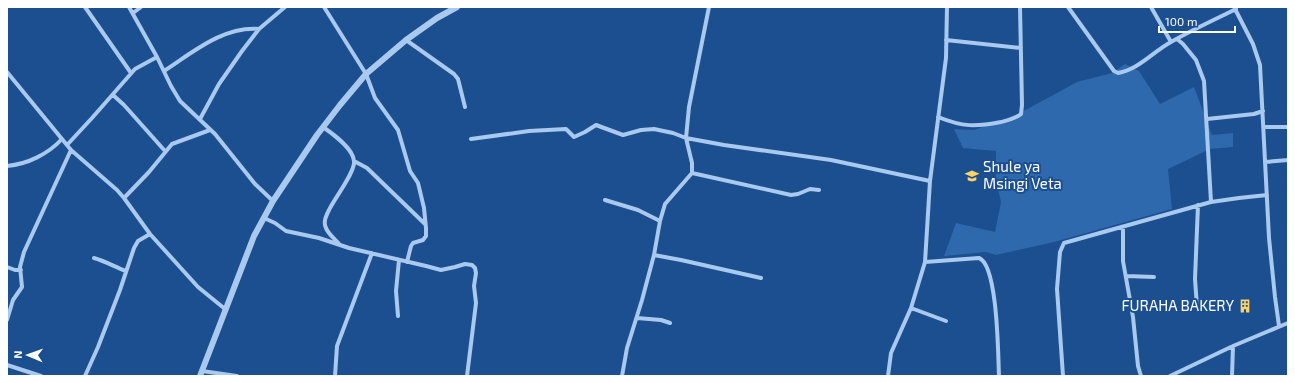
<svg xmlns="http://www.w3.org/2000/svg" width="1295" height="383" font-family="'Exo 2',sans-serif">
	<rect width="100%" height="100%" fill="#1b4f8f"/>
	<path fill="#2e69ad" d="M1125,64L1139,71L1160,104L1194,87L1212,135L1233,133V147L1210,149L1168,169L1172,209L1054,242L996,255L986,252L944,256L956,223L995,232L1001,202L996,180V151L963,148L954,129L974,130L1020,113L1077,82L1112,73Z"/>
	<g fill="none" stroke-linecap="round" stroke-linejoin="round">
		<path stroke="#a9c9ee" stroke-width="4" d="M85,7L131,73
			M129,7L157,57L171,86L180,101L215,134L255,184L273,201
			M324,7L366,74L375,98L398,130L410,171L418,183L424,208L426,228V236L423,240L413,243L411,246L407,262
			M1068,7L1114,71L1118,73C1138,70 1154,51 1171,42C1192,30 1214,20 1236,9
			M1151,7L1171,42
			M1234,7L1253,44L1260,65L1269,238L1275,297L1279,326
			M133,13L141,7
			M1177,39L1183,44L1196,60L1204,81L1211,202
			M406,40L454,74L458,79L465,107
			M946,40L1021,48
			M164,71C192,53 223,26 259,29
			M7,72L71,150L117,190L124,198L150,234L198,287L225,309
			M113,95L124,105L165,151
			M938,117C963,127 975,127 1001,122C1009,120 1015,119 1021,114L1022,105L1020,7
			M200,119L219,84L242,51L259,29L285,7
			M1207,119L1254,114L1263,111
			M323,127C333,134 353,148 354,161C356,171 334,199 329,210C326,216 323,222 326,228C328,234 336,240 340,245
			M1264,127H1288
			M471,139L529,131L566,129L574,137L585,132L596,125L623,135L641,130L654,129L673,133L686,138L724,145L831,160L930,181
			M67,145L92,118L135,69L157,57
			M354,161L367,168L425,224
			M1265,162L1288,160
			M7,166C28,164 48,154 62,139
			M692,173L791,195L798,194L810,189L819,190
			M124,198L149,172L172,144L210,130
			M605,200L638,210L660,221
			M264,218L275,223L286,231L319,238L349,248L426,266L441,270L455,267L465,264L472,265L475,268L476,273L474,286L476,303L467,376
			M1123,227V261L1133,317L1138,366L1141,376
			M654,255L681,260L761,278
			M94,258C105,261 115,267 126,271
			M925,262L979,258C998,265 998,356 999,376
			M7,267L15,270H21
			M1126,276L1154,277
			M1197,307L1195,279L1198,205
			M911,308L946,321
			M398,316L396,291L399,260
			M637,318L661,320L670,323
			M7,320L13,300L22,287L20,267L24,252L71,150
			M7,365L41,376
			M202,371L237,376
			M85,376L98,347L120,290L134,248L138,241L150,234
			M335,376L337,346L372,253
			M622,376L627,348L642,300L654,255L660,221L665,204L692,173V163L686,138L689,107L709,7
			M888,376L891,353L911,308L925,262L930,181L946,58L947,7
			M1063,376L1057,289L1060,252L1064,243L1211,202L1239,198L1267,195
			M1170,376L1233,346L1288,323
			M1232,376L1233,346"/>
		<path stroke="#a9c9ee" stroke-width="6" d="M200,376L254,236L273,201L317,135L340,105L366,74L406,40L437,18L457,7"/>
	</g>
	<defs>
		<g id="school-bare" transform="scale(1.08)"><path d="M0-5L7-2L0 1L-7-2ZM-4 1L0 2.5L4 1V4Q0 6-4 4Z" fill="#ffd166" stroke="#1b4f8f" stroke-width="2.5" paint-order="stroke"/></g>
		<g id="building-bare" transform="scale(1.08)"><path d="M-4-6H4V6H1V3H-1V6H-4ZM-2.5-4.3h1.7v1.8h-1.7ZM.8-4.3h1.7v1.8H.8ZM-2.5-1h1.7V.8h-1.7ZM.8-1h1.7V.8H.8Z" fill="#ffd166" stroke="#1b4f8f" stroke-width="2.5" paint-order="stroke"/></g>
	</defs>
	<g fill-rule="evenodd">
		<use href="#school-bare" x="972" y="176"/>
		<use href="#building-bare" x="1245" y="306"/>
	</g>
	<g text-anchor="middle" stroke-width="4" stroke-linejoin="round" paint-order="stroke">
		<g font-size="15" fill="#fff" stroke="#1b4f8f" text-anchor="start">
			<text x="983" y="172">Shule ya<tspan x="983" dy="17">Msingi Veta</tspan></text>
			<text x="1234" y="311" text-anchor="end">FURAHA BAKERY</text>
		</g>
	</g>
	<rect width="1295" height="383" fill="none" stroke="#ffffff" stroke-width="16"/>
	<g transform="translate(28 355) rotate(272)" stroke="#1b4f8f" stroke-width="3" paint-order="stroke">
	<path d="M0-3L7 15L0 10L-7 15Z" fill="#ffffff"/>
	<text y="-6" font-size="11" font-weight="bold" text-anchor="middle" fill="#ffffff">N</text>
	</g>
	<path d="M1159 26v6h76v-6" fill="none" stroke="#ffffff" stroke-width="2"/>
	<text x="1165" y="26" font-size="12" fill="#ffffff" stroke="#1b4f8f" stroke-width="3" paint-order="stroke">100 m</text>
</svg>
